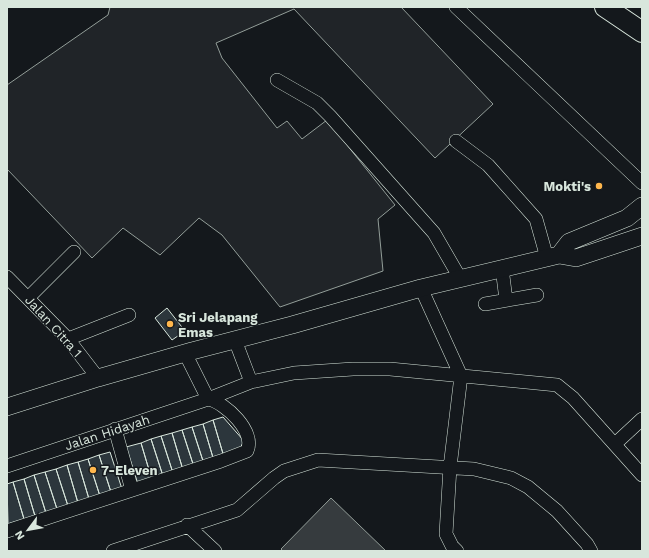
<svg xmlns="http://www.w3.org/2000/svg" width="649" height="558" font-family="'Work Sans',sans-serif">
	<rect width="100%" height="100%" fill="#14181c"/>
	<path fill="#202428" stroke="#939e99" d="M110,7H401L493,104L435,158L294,9L216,43L222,58L277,128L287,121L302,139L327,120L395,205L378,219L383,271L280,307L222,235L199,218L160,255L123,228L92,258L7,169V85L108,15Z"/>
	<path fill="#363b3e" stroke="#939e99" d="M331,498L386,551H283L281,549Z"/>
	<path fill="#2c363c" stroke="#d8e6dc" d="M167,308L185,331L172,340L155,318Z
		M223,417L244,441L239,450L224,457L213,420Z
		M213,420L224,457L214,461L203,424Z
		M203,424L214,461L204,464L192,427Z
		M192,427L204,464L194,467L182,430Z
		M182,430L194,467L183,470L172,433Z
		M172,433L183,470L173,473L161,436Z
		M161,436L173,473L163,476L151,439Z
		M151,439L163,476L152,480L141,443Z
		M141,443L152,480L138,484L126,447Z
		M110,452L122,489L111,492L99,455Z
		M99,455L111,492L100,496L88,459Z
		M88,459L100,496L89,499L78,462Z
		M78,462L89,499L78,503L67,465Z
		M67,465L78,503L68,506L56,469Z
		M56,469L68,506L57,509L45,472Z
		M45,472L57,509L46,513L34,475Z
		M34,475L46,513L35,516L24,479Z
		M24,479L35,516L24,519L13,482Z
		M13,482L24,519L8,524L7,484Z"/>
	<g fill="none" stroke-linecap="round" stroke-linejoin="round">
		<g stroke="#d8e6dc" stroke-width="14">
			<path id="minor" d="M456,7L642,183
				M277,80L317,103L330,116L434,233L460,278
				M456,141L488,165L536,219L547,258
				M502,268L506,300
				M7,277L68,339L98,378
				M421,288L461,376L450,467L446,534L452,546L457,551
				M28,298L74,252
				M485,304L537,295
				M68,339L129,315
				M235,340L251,382
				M185,353L208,399
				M115,429L132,490
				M615,444L642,419
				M7,466L208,399L251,382L294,373L353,369H390L557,385L573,398L642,475
				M187,525L215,551
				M7,531L221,461L247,451C256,432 226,403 208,399
				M113,551L237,510L274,478L284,471L318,460L474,469L511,478L528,487L557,511L587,544L591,551"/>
		</g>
		<g stroke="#d8e6dc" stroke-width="18">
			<path id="major" d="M559,255L569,242L627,218L642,206
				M7,407L98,378L192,351L292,325L421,288L559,255L576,258L642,236"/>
		</g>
		<g stroke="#d8e6dc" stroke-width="22">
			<path id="highway" d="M605,7L642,32"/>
		</g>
		<use href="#minor" stroke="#14181c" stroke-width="13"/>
		<use href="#major" stroke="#14181c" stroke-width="17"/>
		<use href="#highway" stroke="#14181c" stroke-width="20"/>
	</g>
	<g fill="#ffb74d" stroke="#14181c" stroke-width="1.5">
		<circle cx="599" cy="186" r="4"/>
		<circle cx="170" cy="324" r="4"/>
		<circle cx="93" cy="470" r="4"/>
	</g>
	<g text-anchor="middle" stroke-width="3" stroke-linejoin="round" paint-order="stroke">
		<g font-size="13" font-weight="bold" fill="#d8e6dc" stroke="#14181c" text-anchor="start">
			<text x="591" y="191" text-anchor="end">Mokti's</text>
			<text x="178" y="322">Sri Jelapang<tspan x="178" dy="15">Emas</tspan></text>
			<text x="101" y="475">7-Eleven</text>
		</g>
		<g font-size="13" fill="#d8e6dc" stroke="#14181c">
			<text transform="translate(54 326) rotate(48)" y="5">Jalan Citra 1</text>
			<text transform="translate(107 432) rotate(-18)" y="5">Jalan Hidayah</text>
		</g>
	</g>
	<rect width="649" height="558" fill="none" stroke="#d8e6dc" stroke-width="16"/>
	<g transform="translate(28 530) rotate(238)" stroke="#14181c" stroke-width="3" paint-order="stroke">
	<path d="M0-3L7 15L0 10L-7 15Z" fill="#d8e6dc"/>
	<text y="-6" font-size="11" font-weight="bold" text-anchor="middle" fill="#d8e6dc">N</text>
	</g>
</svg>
